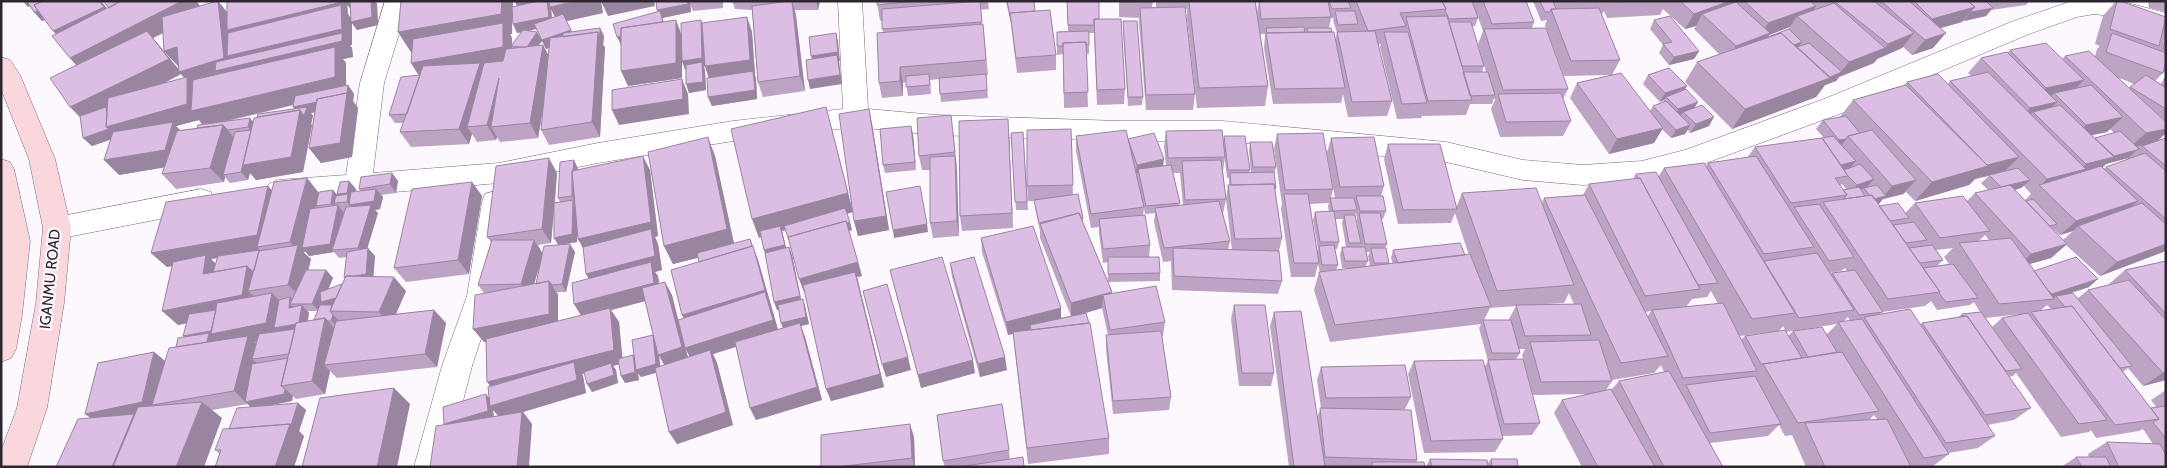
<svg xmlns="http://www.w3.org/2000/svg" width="2167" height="468" font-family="Cabin,sans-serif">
	<rect width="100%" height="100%" fill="#fcf8fd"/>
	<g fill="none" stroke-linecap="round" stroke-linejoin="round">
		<g stroke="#7a687e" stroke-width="1">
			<path id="minor" d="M385,1H409L384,83L373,173L499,163L598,143L733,121L843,109L838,1H862L868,109L935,115L1120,121H1223L1446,142L1523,160L1583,165L1642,161L1685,150L1824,99L2011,22L2072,1H2120L2166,13V30L2118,17L2094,14L2077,17L2029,34L1842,113L1698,166L1642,181L1583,185L1523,180L1446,162L1223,141H1120L935,135L856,127L733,141L598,163L499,183L278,202L269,198L265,191L269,184L278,180L346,175L360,83Z
				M201,189L211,192L214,200L211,208L201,211L57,239L47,236L43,228L47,220L57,217Z
				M495,191L505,194L508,202L495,296L472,366L446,467H414L442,366L467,296L482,202L485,194Z"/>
		</g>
		<g stroke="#7a687e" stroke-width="1">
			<path id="secondary" d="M1,57L10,60L20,75L55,159L71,228L64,303L47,408L27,467H1V451L17,408L36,303L43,228L29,159L1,89Z
				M1,159L10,162L14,169L30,241L22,315L16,349L11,358L1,362Z"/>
		</g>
		<use href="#minor" fill="#fff" fill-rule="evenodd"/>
		<use href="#secondary" fill="#f9d7dc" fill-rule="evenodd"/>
	</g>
	<path fill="#bda3c4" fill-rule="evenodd" d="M23,1H101L107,8H109L103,1H196L200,6L218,1L227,12V1H375L377,4L378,25L357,30L352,23V45H350L352,48L353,57L343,59L346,63V86L348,85L354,94L353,101L358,108L352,157L321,163L309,148L315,112L311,113L313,116L311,124L312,125L303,172L256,180L250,173L248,180L230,183L225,177L224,182L176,189L162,174L164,167L119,175L110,140L92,146L83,138L76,65L70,58L56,34L45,20L42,21L34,12L30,6L28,7ZM347,5L350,8L351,19L348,14ZM163,33L164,51L178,66L179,70L153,38ZM181,74L184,78L163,84ZM294,105L295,109L253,121H228ZM199,120L202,124L197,128L180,130L176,126Z
		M401,1H513L512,7L517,6L515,1H548L550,7L603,13L566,21L572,32L600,28L604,36L603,45L605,47L600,137L549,145L541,130L544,104L538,138L500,142L497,137L496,140L477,142L472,134L469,144L411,147L400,132L404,123H395L389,115L419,75L411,63L412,51L411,52L398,32ZM551,9L555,17L552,18ZM512,17L517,33L521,32L512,45V38L510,34H512ZM537,29L542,40L529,31ZM542,41L546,49L549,48L548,55L543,45H538Z
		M656,1H723V8L693,11L690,4L691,12L662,18L664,22L676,20L681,35L703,26L747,17L752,32L755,75L756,79L757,99L712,106L708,97L709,78L705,66L704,67L705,71L706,90L689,93L686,69L682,61V78L628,86L621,45L658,12Z
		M732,1H820L818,10H795L796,16L805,91L763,97L758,82L752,10L735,9Z
		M877,1H988L989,9L980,10L982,25L983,24L988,75H986L988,98L941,102L939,79L930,80L931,94L908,96L906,82L903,83V96L882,98L879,83L883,33L882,20L880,21Z
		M1006,1H1034L1035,11L1056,55V70L1017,73L1011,24Z
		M1067,1L1099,19L1125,89L1124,104L1097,105L1094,33H1089V54H1086L1088,107L1064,108L1063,54L1057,55V32L1068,31Z
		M1119,1H1153L1152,7H1156V1H1256L1257,13L1259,1H1472L1478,18L1475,26H1472L1484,66L1482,72H1486L1478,44L1483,31L1472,1H1526L1534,22L1532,28L1568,89L1563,99L1571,121L1563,136L1500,137L1491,109L1495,100L1494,98L1492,104H1470L1466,115L1423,116V115L1421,118L1397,119L1380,47L1381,44H1378L1392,101L1387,116L1348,117L1343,94L1341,103L1273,104L1264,48L1265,34H1260L1268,86L1265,106L1197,108L1187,19V9H1185L1195,94L1193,110H1146L1139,23V18L1119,17ZM1331,18H1334L1333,20L1337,33L1335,40L1329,28Z
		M1533,1H2029L2026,5L1991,10L1986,16L1964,21V20L1962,22L1940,28L1933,48L1912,55L1903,47L1902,48L1877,59L1874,63L1839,77L1836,81L1825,85L1816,97L1732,129L1685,82L1697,62L1719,54L1694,29L1696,26L1685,29L1663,9L1660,15L1607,18L1604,11L1602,14H1601L1620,60L1612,75L1650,111L1653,106L1663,102L1664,100L1660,102L1643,84L1648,75L1684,90L1698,102L1694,108L1709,126L1690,133L1688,130L1685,134L1671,138L1662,129L1654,143L1609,154L1570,98L1577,83L1611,75L1564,76L1545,25L1547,20L1541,21ZM1790,27L1788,30L1767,37L1769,35Z
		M2116,1H2120L2164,24L2166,22V72L2163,71V73L2155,81L2161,84L2166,74V134H2165L2158,140L2166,138V250L2163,252L2100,276L2066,245L2051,258L2030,264L2034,271L2089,287L2069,294L2078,298L2088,290L2108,285L2125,270L2166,261V380L2143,386L2128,368L2123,372L2151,408H2157L2151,400L2166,390V467H2061L2076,457H2089L2088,454L2107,442L2153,444L2143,429L2139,431L2096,438L2091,430L2089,432L2061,437L2016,373L2013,376L2009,377L2031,408L2014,420L1987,425L1995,436L1978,448L1948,453L1949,454L1933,466L1806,467L1792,435H1793L1785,436L1779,425L1768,436L1710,443L1723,467H1582L1554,413L1562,400L1588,394L1533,395L1522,355L1525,349H1519L1520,353L1516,359L1540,423L1532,435L1502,436L1503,439L1495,452L1424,453L1408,374L1414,361L1485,366L1488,361L1479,328L1481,324L1330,342L1314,290L1319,272H1320L1318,264L1315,277H1291L1281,209L1282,204L1274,149L1277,134L1333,189L1331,198H1335L1327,153L1331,138L1384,186L1381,196L1386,211L1383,219H1381L1387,244L1385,248L1389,263V264H1393L1391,258L1393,250L1465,255H1469L1455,213L1451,223L1398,224L1384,159L1388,144L1456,208L1462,193L1542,203L1544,198L1583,195L1589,184L1633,179L1636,174L1658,177L1664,168L1706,166L1708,163L1747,158L1755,147L1824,138L1816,129L1823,120L1840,117L1853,100L1904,85L1907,82L1948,84L1950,81L1971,76L1968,73L1981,58L2007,53L2010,50L2062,59L2065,56H2095L2097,49L2100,46L2095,44L2103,16ZM2118,78L2122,79L2134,84L2129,88ZM2110,129L2114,133L2095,138L2092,135L2107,132ZM2128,158L2126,160L2106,167L2104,169L2102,168L2106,164ZM1989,176L1981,183L1988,190L1975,193L1967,201L1915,203L1905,213L1879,206L1878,204L1883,199L1903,194L1906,192L1915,201L1969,185L1975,179ZM1842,184L1846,189L1843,190L1840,186ZM2024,186L2031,194L2025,200L2015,190L2021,188ZM1329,203L1328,206L1329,212H1315L1313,220L1318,249L1317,252L1309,204ZM1356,213L1357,219V221L1361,243L1355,215ZM1335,219H1343L1342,223L1346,247H1342L1340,255L1342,268H1353L1336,270L1338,265L1335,249H1337L1339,242ZM2052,228L2060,235L2073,231L2063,240ZM1985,235L1989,240L1979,241ZM1953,248L1944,257L1949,264L1937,266L1943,260L1936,250ZM1366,252H1370L1368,256L1370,266L1365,267L1368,261ZM1845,268L1847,271L1832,273L1831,274L1830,273L1841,271ZM1711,291L1718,304L1686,307L1692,299L1707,297ZM1569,293L1574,304L1532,305L1564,303ZM1931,301L1937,310L1970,305L1974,302L1980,312L1962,314L1958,317L1922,323L1920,325L1880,314L1882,312L1925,306ZM2047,305L2051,309L2040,311ZM1516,306L1509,319V320H1484L1490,308ZM1651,311L1647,317L1645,312ZM2022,314L2002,318L1992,327L1985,318ZM1848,317L1850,321L1843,322ZM1837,324L1826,335L1793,331L1788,336H1745L1741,340L1740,336L1779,331L1783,326L1786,332ZM1661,365L1664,372L1619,381L1611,390H1606L1612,381V380L1654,373ZM1874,415L1877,419L1869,420Z
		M2148,1H2166V12L2149,8Z
		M1654,20L1699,51L1694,59L1669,65L1659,53L1663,45L1650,29Z
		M1123,21L1143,97L1142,105L1128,106L1123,30Z
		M826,107L852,210L869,109L872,124L889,230L858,236L854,221L853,212L847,214L852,230L849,231L862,276L857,277L884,387L831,401L805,292H804L786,230L782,231L786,248L792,255L801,299L805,306L809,324L801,326L805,337L822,400L756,420L750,408L736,347L713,354L717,363L733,425L677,444L669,432L656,373L641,377L638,373L639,380L625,383L621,376L619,364L613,366L616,370L618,383L592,392L584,373L582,374L583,376L586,393L523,412L532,424H444L489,397L490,386L486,342H484L473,329L484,293L478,285L491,242L487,237L557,173L555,203L560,202L558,198L574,160L578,169V170H650L658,236L655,237L658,244L662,270L655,272L658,276L659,283L672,295L683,339L684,318L699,262L698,258L673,264L664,246L715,156L734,244L750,239L758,260L778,330L783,328L779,310H777L765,253L761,237L759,238ZM554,210V238L558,245L542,253L538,245L551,243ZM577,233L578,239L583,248L589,279L574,304L581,316L558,321V295L557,292H566L575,252L561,245L577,242ZM540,264L536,284H534ZM645,301L654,338L653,335L635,359L633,355L622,358L619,322L611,310ZM685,348L690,356L688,357ZM659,355L664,365L660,366ZM493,410L498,416H494Z
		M1071,129L1073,195L1083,218V223L1108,281V262L1103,263L1099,233V227L1091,228L1076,151V136L1128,139L1164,166H1166L1164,146L1166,131L1225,157L1223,171L1226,199L1223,214L1230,241L1228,250H1232L1226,199L1228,185H1229V178H1227L1223,144L1224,136L1250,170L1249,172H1251L1249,151L1250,142L1276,167L1274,176L1276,188L1275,191L1282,238L1279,251L1282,281L1278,294L1172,290L1171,261L1163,262L1154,222L1155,213L1145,214L1144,208L1143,215L1150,245L1149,257L1160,273V281L1108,282L1112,292V293L1165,322L1163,336H1162L1171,397L1169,410L1113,414L1106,349V335H1108L1102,308L1086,313L1109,438V454L1028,464L1013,334L1008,335L982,252L981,238L1061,308V318L1071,316L1040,238V231L1035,208V201H1028L1027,186ZM1173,173H1180L1183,205H1179L1180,203Z
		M953,130L957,167H956L959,236L933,238L930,223V170H922L919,156Z
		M1023,132L1028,210H1016L1011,133Z
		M913,134L916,170L885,173L883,165Z
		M1009,134L1013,228L962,231L960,216Z
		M392,173L398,181L396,193L381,195L383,197L380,209L375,210L378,213L367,248L375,256L373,276L406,291L396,314L434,310L446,323L437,367L337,378L330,371L325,394L296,399L293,396L292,401L270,405L298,403L306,410L299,431L304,436L294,467H215L220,454L215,450L229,429L251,407L248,404L212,410L222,418H90L154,352L165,361L185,337L187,323L178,325L172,266L167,267L151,253L272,190L307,178L319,193L333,190L338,196L337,194L349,181L356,189L355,192L361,191L359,189ZM305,251L309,256L334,252L339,258L347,257L345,278L342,285L328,289L333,278L326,270H308L311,259L304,253ZM217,258L216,264L211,259ZM308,311H317L314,320L308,321L309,313Z
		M472,182L482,196L469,274L406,282L394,268Z
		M950,263L1007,370L980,377L952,277Z
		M890,270L975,373L921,388Z
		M1234,305L1274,373L1271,386H1239L1231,319Z
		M1274,312L1317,417L1321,408L1317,380L1321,367L1411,397L1405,409L1385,410L1417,460L1416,462L1425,467H1289L1270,326Z
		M914,437L915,467H821Z
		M1009,450L1010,459L1024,467H945L943,461Z
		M1430,459L1488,463L1491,459L1518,467H1426Z"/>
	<path fill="#9a85a0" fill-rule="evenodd" d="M23,1H41L28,7Z
		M57,1L66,11L42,21L34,12Z
		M99,1H101L117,22L68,46L53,31Z
		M182,1H196L205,12L153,38L180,71L218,1L230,16L337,1H375L377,4L378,25L357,30L352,23V45H350L352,48L353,57L343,59L346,63V92L204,126L199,120L176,126L187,137L179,165L119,175L104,160L117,137L92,146L83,138L106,127L85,122L70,107L84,74L70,58ZM372,3L352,20L348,14L347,5L350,8ZM181,74L187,81L109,111Z
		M501,1H513L512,34H510L512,38V62L482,67L489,78L467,127L472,134L469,144L459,129L421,79L411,63L503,36L411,52L398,32Z
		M517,1H548L550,7L577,1H601L603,13L558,23L551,9L553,25L517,33L513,24L519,11L515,2Z
		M601,1H654L655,6L608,16Z
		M688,1H690L691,12L662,18L667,33L621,45L617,37L660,18L657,10Z
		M792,1L796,16L805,91L800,76Z
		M816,1H820L818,10Z
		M1728,1H1735L1731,8L1702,14L1696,26L1685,29L1694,14Z
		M1816,6L1806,22L1797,16L1790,27L1769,35L1760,49L1726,61L1736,46L1759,37L1768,23Z
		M1975,7L1962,22L1920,34L1932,19Z
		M1993,8L1986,16L1964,21L1971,12Z
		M747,17L752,32L755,75L756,79L757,99L712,106L708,97L710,82L705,66L704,67L705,71L706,90L689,93L686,84L703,67L685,70L682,61V78L628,86L621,71L676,20L682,36L701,20L704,29Z
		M600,28L604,36L603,45L605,47L600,137L592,122L564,42L546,49L542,41L530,57L526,48L537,32L542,40L571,30L575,38L598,32Z
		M836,33L838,41L840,61H839L842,84L810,89L808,80L814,65L811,56Z
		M1914,33L1902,48L1877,59L1874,63L1839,77L1836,81L1825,85L1816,97L1732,129L1745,109L1840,73L1849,62L1885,48L1888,44Z
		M1946,33L1933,48L1912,55L1925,40Z
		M1802,42L1796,50L1782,49Z
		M543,45L551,60L538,138L530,123Z
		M177,47L190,62L178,66L164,51Z
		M1699,51L1694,59L1669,65L1674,57Z
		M900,67L903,83V96L900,81Z
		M499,78L491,127L497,137L496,140L487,125Z
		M682,79L688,94L689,114L619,125L612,110Z
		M2084,80L2069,95L2054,93L2048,100L2032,103L2046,88Z
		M348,85L354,94L353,101L358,108L352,157L321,163L309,148L345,106L311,113L313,116L311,124L303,115L312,125L303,172L256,180L250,173L248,180L241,172L252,132L248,127L250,118L257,126L299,115L293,107Z
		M1687,86L1682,94L1666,97L1664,100L1660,102L1665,93Z
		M1698,102L1693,110L1683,112L1682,114L1673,118L1678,109Z
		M2057,102L2042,117L2033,112L2024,121L2016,123L2030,108Z
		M826,107L853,212L782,231L787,252L767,258L764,250L781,232L759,238L752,219Z
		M869,109L872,124L889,230L858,236L854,221Z
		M1714,117L1709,126L1690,133L1696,124Z
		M2123,117L2107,132L2070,140L2086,125Z
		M1008,119L1009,134L1013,228L1012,213Z
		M223,125L236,140L223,175L225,177L224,182L210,168Z
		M1690,125L1685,134L1671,138L1676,130Z
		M911,126L913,134L916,170L915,162Z
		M1663,128L1654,143L1609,154L1617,139Z
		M2166,129V133L2155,143L2129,148L2146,133Z
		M708,137L715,156L735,248L673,264L664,246Z
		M1846,139L1840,147L1832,149L1839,140Z
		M2137,150L2128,158L2106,164L2098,171L2040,186L2047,179L2079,171L2086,164Z
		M643,156L650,170L658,236L655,237L658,244L662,270L655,272L658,276L661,297L611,310L619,322L623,363L613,366L616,370L618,383L592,392L587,384L612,366L582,374L583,376L586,393L523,412L532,424L529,467H517L501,418L493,410L494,418L444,425L486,394L492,401L497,395L487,382L583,318L574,304L594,288L586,274V253L578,239Z
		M955,156L957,170L959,236L957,221Z
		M2019,157L2005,171L1975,179L1969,185L1915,201L1932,182L1987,165Z
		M549,158L557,173L551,243L542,229Z
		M1164,159L1163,168L1138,169V173H1136L1137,165Z
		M574,160L578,169L576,204L572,196Z
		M1856,161L1849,169L1843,170L1837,166Z
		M392,173L398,181L396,193L390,184Z
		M307,178L319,193L305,248L336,211L331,204L333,190L340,198L334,203L337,207L338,205L344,213L332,250L334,252L309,256L305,251L304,253L311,259L302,298L288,285L297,249L290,242Z
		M1874,179L1867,187L1850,193L1857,185Z
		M1916,180L1903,194L1883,199L1879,204L1872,199L1883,197L1892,186Z
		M2030,180L2021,188L1993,196L2001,188Z
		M349,181L356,189L354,200L376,189L383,197L380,209L375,210L378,213L365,256L358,248L356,213L347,202H343L337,194Z
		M472,182L482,196L469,274L458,260Z
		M268,186L281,200L257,247L268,259L260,251L211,259L221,269L220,276L203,274L205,260L167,267L151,253Z
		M573,200L577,208V242L559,245L554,238Z
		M2138,201L2121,215L2078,226L2073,231L2060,235L2076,221Z
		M850,222L852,230L791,248L789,240Z
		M927,224L928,232L894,238L893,230Z
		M750,239L758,260L779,333L713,354L717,363L733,425L677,444L669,432L692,361L685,348L689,360L666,368L659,355L661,371L641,377L638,373L639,380L625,383L621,376L633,355L637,363L653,335L657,343L665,282L672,295L685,348L689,329L682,315L703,271Z
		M534,240L543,254L530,298L521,284Z
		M570,244L575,252L566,292L562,284Z
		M2067,244L2051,258L2015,268L2031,254Z
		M2166,244V250L2163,252L2100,276L2117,262Z
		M789,247L792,255L802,304L777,310L774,302Z
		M368,248L375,256L373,282L351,286Z
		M858,262L862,276L857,277L884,387L831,401L826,389L857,277L804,292L799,279Z
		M247,266L261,280L248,291L258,300L272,293L285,306L282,327L302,305L309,313L306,331L254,342L263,350L252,359L293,396L292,401L253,409L234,391L226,347L216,339L218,340L214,354L192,343L183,336L220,316L178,325L162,311Z
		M326,270L333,278L323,302L344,295L328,310L322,303L319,311L312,304Z
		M394,277L406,291L391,325L379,312Z
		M2098,279L2089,287L2057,297L2056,296L2052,299L2045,300L2052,294Z
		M549,281L558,295V328L484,342L473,329Z
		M1112,292V305L1103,295L1102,308L1071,317V303Z
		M290,297L297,304H290L297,311L289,308Z
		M803,299L805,306L809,324L801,326L805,337L822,400L756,420L750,408L784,331L781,323Z
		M1061,308V321L1030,325V329L1008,335L1006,322Z
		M434,310L446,323L437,367L425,354Z
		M333,315L341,322L338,328L331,321Z
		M325,318L338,332L324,365L330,371L325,394L312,381Z
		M154,352L170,365L152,405L160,411L135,467H112L103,427L85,414Z
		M908,357L911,370L886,377L882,364Z
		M1005,357L1007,370L980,377L978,364Z
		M973,360L975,373L921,388L918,375Z
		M2166,372V380L2143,386L2163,373Z
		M394,388L410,404L397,467H377Z
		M202,402L222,418L204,467H176Z
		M298,403L306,410L299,431L304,436L294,467H275L290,424Z
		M910,424L914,437L915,467H914L912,458Z"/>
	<path fill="#dcbee4" stroke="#9a85a0" d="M27,1H43L34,5L38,11L34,12Z
		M43,1H99L104,7L53,31L34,5Z
		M103,1H121L109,8Z
		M121,1H182L70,58L52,36Z
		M217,1H218L224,58L179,72L177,47L164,51L162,17Z
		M227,1H337L338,3L227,30Z
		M350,1H371L372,17L351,22Z
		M401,1H502L501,14L398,32Z
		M539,1H547L549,17L513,24L512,7Z
		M549,1H577L550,7Z
		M656,1H688V4L657,10Z
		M789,1H792L800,76L758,82L752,6Z
		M877,1H914L877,5Z
		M980,1L982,22L882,29V9Z
		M1007,1H1034L1035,11L1010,13V16Z
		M1067,1H1099V19H1094V25H1068Z
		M1120,1H1153V2H1120Z
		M1189,1H1255L1268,86L1199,88Z
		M1259,1H1328L1331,17L1261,19Z
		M1329,1H1348L1351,8L1332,9Z
		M1356,1H1442L1446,9L1400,13L1406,26L1368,31Z
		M1442,1H1472L1478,18L1449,19L1445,10L1446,9Z
		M1483,1H1526L1534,22L1492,24Z
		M1540,1H1553L1556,9H1551L1550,12H1545Z
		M1614,1H1637L1615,2Z
		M1680,1H1730L1694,14Z
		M1744,1H1810L1816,6L1768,23Z
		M1834,1H1874L1914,33L1888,44Z
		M1881,1H1909L1946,33L1925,40Z
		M1914,1H1968L1975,7L1932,19Z
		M1968,1H1986L1993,8L1971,12V11L1975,7Z
		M2117,1H2120L2166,17L2159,46L2110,29Z
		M1736,2L1770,33L1736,46L1702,14Z
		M1834,3L1885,48L1849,62L1797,16Z
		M341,5L342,29L227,56L228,33Z
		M1185,7L1195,94L1146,95L1140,8Z
		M1599,8L1620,60L1571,61L1551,9Z
		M1050,10L1056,55L1016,58L1010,13Z
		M660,11L663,22L621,28V36L617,37L613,24Z
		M1335,11H1355L1358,24L1338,25Z
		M563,14L571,30L542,40L534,24Z
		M1447,16L1472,100L1428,101L1406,17Z
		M1670,16L1699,51L1674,57L1663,44L1672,42L1654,20Z
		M747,17L750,60L705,66L702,23Z
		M1094,19H1121L1125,89L1097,90Z
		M676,20V63L621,71V28Z
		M701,20L702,58L682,61L681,23Z
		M1123,21H1137L1143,97H1128Z
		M1449,22H1471L1484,66H1462Z
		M503,23V47L411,63L413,39Z
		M983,24L986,60L900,67V81L879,83L877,33Z
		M1304,27L1305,32L1267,33L1266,28Z
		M600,28V36L598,32L563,37V33Z
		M1307,28H1331L1332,32H1308Z
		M1546,28L1568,89L1503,90L1484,29Z
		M1789,29L1802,42L1794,45L1781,33L1768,37Z
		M523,30L537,32L527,47H520L511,46Z
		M147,31L169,59L70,107L50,78Z
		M1089,31V45H1086V42L1063,43V46H1057V32Z
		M1375,31L1392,101L1352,102L1337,32Z
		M598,32L592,122L541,130L550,38Z
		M1334,32L1345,88L1275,89L1266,33Z
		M1384,32H1408L1427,103L1402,104Z
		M342,33V41L215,71L216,62Z
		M836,33L838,52L811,56L809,37Z
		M1781,33L1830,78L1745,109L1697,62Z
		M2112,33L2166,53V60L2163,73L2106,52Z
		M2166,40V50L2163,49Z
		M1086,42L1088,92L1064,93L1063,43Z
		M1809,43L1842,72L1830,77L1797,47Z
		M2046,43L2084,80L2046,88L2010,50Z
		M543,45L530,123L491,127L499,78L487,125L467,127L484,63L503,61L506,49Z
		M335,47V77L191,111L193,80Z
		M2089,51L2166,122V129L2146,133L2065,56Z
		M2007,52L2057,102L2030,108L1981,58Z
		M837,55L840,75L808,80L806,60Z
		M702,62L703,82L686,84V65Z
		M480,63L459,129L400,132L423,66Z
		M1669,68L1687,86L1665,93L1648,75Z
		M753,71L755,90L708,97L707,78Z
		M1463,72H1488L1495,95L1470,96Z
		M1988,72L2086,169L2047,179L1950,81Z
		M1621,73L1663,128L1617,139L1577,83Z
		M929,74L930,85L906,87V76Z
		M986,74L987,90L940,94L939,78Z
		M1938,74L2019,157L1987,165L1907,82Z
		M420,75L407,114L389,115L401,77Z
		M2146,75L2166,88V109L2130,87Z
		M187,77V104L106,127L108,98Z
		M682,79L683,99L612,110V90Z
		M348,85L347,93L317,99V102L293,107L295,96Z
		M1906,85L1988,166L1932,182L1853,100Z
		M2091,85L2123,117L2086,125L2054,93Z
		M1686,89L1698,102L1678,109L1666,97Z
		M347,93L340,143L309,148L317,99Z
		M1561,93L1571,121L1506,122L1498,94Z
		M1666,101L1690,125L1676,130L1653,106Z
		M1702,105L1714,117L1696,124L1683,112Z
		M2060,105L2114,157L2086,164L2033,112Z
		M106,107L107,115L106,127L109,129L83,138L80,116Z
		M307,107L304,116L300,110L257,117L258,114Z
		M826,107L848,193L752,219L731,129Z
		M869,109L886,216L854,221L839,114Z
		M300,110L291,157L243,165L254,118Z
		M951,115L955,152L919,156L917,118Z
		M1846,116L1860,133L1848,136L1846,139L1839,140L1823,120Z
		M250,118L248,127L228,130L223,125L197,128L198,125Z
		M1008,119L1012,213L960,216L959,121Z
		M173,122L165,150L104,160L113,132Z
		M223,125L210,168L162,174L177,131Z
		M911,126L915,162L883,165L880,129Z
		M1071,129L1073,185L1027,186V130Z
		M251,130L241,172L223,175L235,132Z
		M1126,130L1144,207L1091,214L1076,136Z
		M1222,130L1225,157L1168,158L1166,131Z
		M1872,130L1916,180L1892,186L1848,136Z
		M2120,131L2139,149L2137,150L2114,156L2095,138Z
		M1023,132L1027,202H1015L1011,133Z
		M1154,133L1164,159L1137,165L1128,139Z
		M1323,133L1333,189L1285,190L1277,134Z
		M1224,136H1245L1250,170H1228Z
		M1833,136L1856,161L1841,165L1822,138Z
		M708,137L727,229L664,246L648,152Z
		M1374,137L1384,186L1340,187L1331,138Z
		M1822,138L1848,176L1835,178L1847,195L1791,203L1755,147Z
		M2166,138V166L2142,146Z
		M1250,142H1272L1276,167H1253Z
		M1388,144H1440L1457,209L1403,210Z
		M2145,153L2166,171V219L2106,167Z
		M643,156L651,222L578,239L572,171Z
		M955,156L957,221L930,223V157Z
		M1756,156L1814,247L1764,254L1708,163Z
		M549,158L542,229L487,237L496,166Z
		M574,160L573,171H572V196L558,198L560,162Z
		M1221,160L1226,199L1185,200L1182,161Z
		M1704,163L1795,313L1752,319L1664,168Z
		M1860,164L1874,179L1857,185L1847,175L1844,170Z
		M1171,165L1180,203L1146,206L1138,169Z
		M2101,166L2138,201L2076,221L2039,185Z
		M2018,168L2030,180L2001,187L1989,175Z
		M1274,172L1276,188H1275L1274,184L1231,185L1230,173Z
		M1656,172L1718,283L1698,285L1640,178L1638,179L1636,174Z
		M392,173L390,184L359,189L361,177Z
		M307,178L290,242L257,247L274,182Z
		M1640,178L1700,289L1645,296L1589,184Z
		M349,181L347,193L337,194L340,182Z
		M472,182L458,260L394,268L412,189Z
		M1274,184L1282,238L1235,239L1228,185Z
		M1877,185L1886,196L1874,199L1872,195L1870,196L1864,188Z
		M2010,185L2067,244L2031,254L1975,193Z
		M268,186L257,235L151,253L166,202Z
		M920,186L927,224L893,230L886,192Z
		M1859,187L1865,196L1843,199L1847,195L1843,190Z
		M1536,188L1574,285L1497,291L1462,193Z
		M376,189L374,201L349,205L351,192Z
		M333,190L331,204L316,206L319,192Z
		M348,194L347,202L334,203L336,196Z
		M1078,194L1083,218H1081L1079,213L1039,223L1034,200Z
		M1284,194H1308L1319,263H1294Z
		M1585,195L1668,356L1621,363L1544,198Z
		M1872,195L1940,292L1888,299L1823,202Z
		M1356,196H1383L1386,211H1360Z
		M1963,196L1990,231L1940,238L1915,203Z
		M1330,198H1354L1357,210L1333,211Z
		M2033,199L2057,224L2050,226L2026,201Z
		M573,200L572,234L554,238V203Z
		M1219,201L1230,241L1164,248L1155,208Z
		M1898,203L1909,218L1890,221L1879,206Z
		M2142,203L2166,224V244L2117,262L2078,226Z
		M1819,204L1854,257L1829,261L1794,207Z
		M338,205L330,244L302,248L310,209Z
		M371,205L358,248L332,250L346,207Z
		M845,208L850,222L847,223L846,221L788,237L789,240L784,226Z
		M1334,211L1339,242H1320L1315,212Z
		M1079,213L1112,292L1071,303L1040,224Z
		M1359,213H1380L1387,244H1365Z
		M1145,215L1150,245L1103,249L1099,219Z
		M1344,215H1355L1361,243H1349Z
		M846,221L858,262L799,279L788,237Z
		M1914,222L1927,240L1906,243L1893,225Z
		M780,226L785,245L764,250L760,231Z
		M1033,226L1061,308L1006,322L981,238Z
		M651,229L655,256L586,274L583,247Z
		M2011,238L2054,299L1999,304L1959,243Z
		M750,239L752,246L699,262L697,253Z
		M492,240H534L521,284L478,285Z
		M1460,243L1465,255L1398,263L1393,250Z
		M570,244L562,284L552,285L549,281L536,284L544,246Z
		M298,245L288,285L248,291L259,251Z
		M1334,245L1338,265H1322L1319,246Z
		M1932,245L1943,260L1920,263L1909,248Z
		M753,246L765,290L682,315L671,270Z
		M789,247L800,296L774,302L765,253Z
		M1342,247H1365L1368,261H1345Z
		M368,248L366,274L355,276H346L344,278L347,252Z
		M1173,248L1279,251L1282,281L1174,276Z
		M1371,248H1386L1389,263H1374Z
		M260,250L259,251L254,271H252L247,266L213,272L218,256Z
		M1817,253L1854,310L1799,318L1764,261Z
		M1470,254L1491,306L1335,325L1319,272Z
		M206,255L203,274L247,266L242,295L162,311L173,262Z
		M942,257L973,360L918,375L890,270Z
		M974,257L1005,357L978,364L950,263Z
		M1108,257H1159L1160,273L1108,274Z
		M2076,257L2098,279L2052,294L2047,289L2034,271Z
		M2166,261V314L2125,270Z
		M651,262L654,283L574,304L572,283Z
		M1953,264L1978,298L1946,302L1939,293L1940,292L1923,268Z
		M306,270H326L312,304H290Z
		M1855,270L1883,312L1859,315L1832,273Z
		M855,272L880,374L826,389L803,285Z
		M346,276L394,277L379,312L330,311Z
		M2129,280L2166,320V372L2163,373L2088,290Z
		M549,281V314L473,329L475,295Z
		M665,282L682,347L658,355L642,288Z
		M342,284L336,298L321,302L320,292Z
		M887,284L908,357L882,364L863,291Z
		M1156,286L1165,322L1110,330L1103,295Z
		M765,292L773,320L685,348L678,320Z
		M272,293L266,323L211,334L217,303Z
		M2073,293L2132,366L2120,368L2072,306L2065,307L2056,296Z
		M290,297L289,308L302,305L299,322L296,323V324L274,328L279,300Z
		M803,299L806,317L781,323L778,305Z
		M1723,303L1757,371L1683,378L1652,310Z
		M1581,304L1591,335L1525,336L1516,305Z
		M320,305H332L330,311L333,315L331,321H328L325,318L314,320Z
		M1234,305H1265L1274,373H1242Z
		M2072,306L2159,419L2115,425L2031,312Z
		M610,308L614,350L487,382L486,339Z
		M1910,309L1995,436L1946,443L1864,317Z
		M216,310L211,331L183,336L189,314Z
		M434,310L425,354L324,365L336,321Z
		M1301,311L1325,467H1294L1274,312Z
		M1981,312L2022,369L2006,371L1967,316H1963L1962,314Z
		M1086,313L1089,323L1031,330L1030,325Z
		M2028,313L2107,420L2079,424L2002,318Z
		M1967,316L2031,408L1985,415L1922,323Z
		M325,318L312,381L281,386L296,323Z
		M1862,319L1949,454L1924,458L1838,322Z
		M1483,320H1511L1520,353H1492Z
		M800,323L817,387L750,408L735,342Z
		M1090,323L1109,438L1027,448L1013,332Z
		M1822,327L1837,352L1808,357L1793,331Z
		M295,329L289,354L252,359L259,334Z
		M1785,330L1802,358L1763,364H1764H1761L1745,336Z
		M1161,331L1171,397L1113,401L1106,335Z
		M209,333L207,342L176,347L178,338Z
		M653,335L656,364L636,370L632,340Z
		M248,336L234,391L152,405L169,348Z
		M1599,340L1612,381L1541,382L1530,342Z
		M710,350L726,412L669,432L655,368Z
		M154,352L142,402L85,414L98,363Z
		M1842,352L1879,411L1798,423L1763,364Z
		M633,355L635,372L621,376L618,359Z
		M288,358L281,386L285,389L284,394L245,402L252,364Z
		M1523,359L1540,423L1504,424L1488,360Z
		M1483,360L1503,439L1431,441L1414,361Z
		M574,362L577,380L490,406L488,387Z
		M611,363L614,375L587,384L584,372Z
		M1405,365L1411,397L1326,398L1321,367Z
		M1669,371L1723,467H1664L1619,381Z
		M1755,376L1781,424L1710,433L1686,385Z
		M394,388L377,467H302L320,398Z
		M1611,389L1655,467H1598L1562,400Z
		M486,394L488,411L444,424L443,407Z
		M202,402L176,467H113L138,407Z
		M298,403L291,425L290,424L229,429L237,408Z
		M1002,404L1009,450L943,461L937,415Z
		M2166,406V439L2153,422L2159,419L2151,408Z
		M1320,408L1411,410L1417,460L1325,457Z
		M522,412L517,467H430L436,426Z
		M134,414L112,467H56L78,419Z
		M1887,419L1911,467H1825L1805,423Z
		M290,424L275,467H215L221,450H215L223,429Z
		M910,424L912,458L837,467H821V435Z
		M2107,442L2160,444L2166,455V467H2119Z
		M1023,457L1024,467H959Z
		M2076,457H2106L2111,467H2082Z
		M1430,459L1487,460L1488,467H1432Z
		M1491,459H1517L1518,467H1492Z
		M1372,462H1424L1425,467H1372Z"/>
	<g text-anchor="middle" stroke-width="4.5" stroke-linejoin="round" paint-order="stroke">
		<g font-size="15" fill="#2d252f" stroke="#fcf8fd">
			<text transform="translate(50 279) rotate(-84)" y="5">IGANMU ROAD</text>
		</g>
	</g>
	<rect width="2167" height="468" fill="none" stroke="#2d252f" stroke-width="5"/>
</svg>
